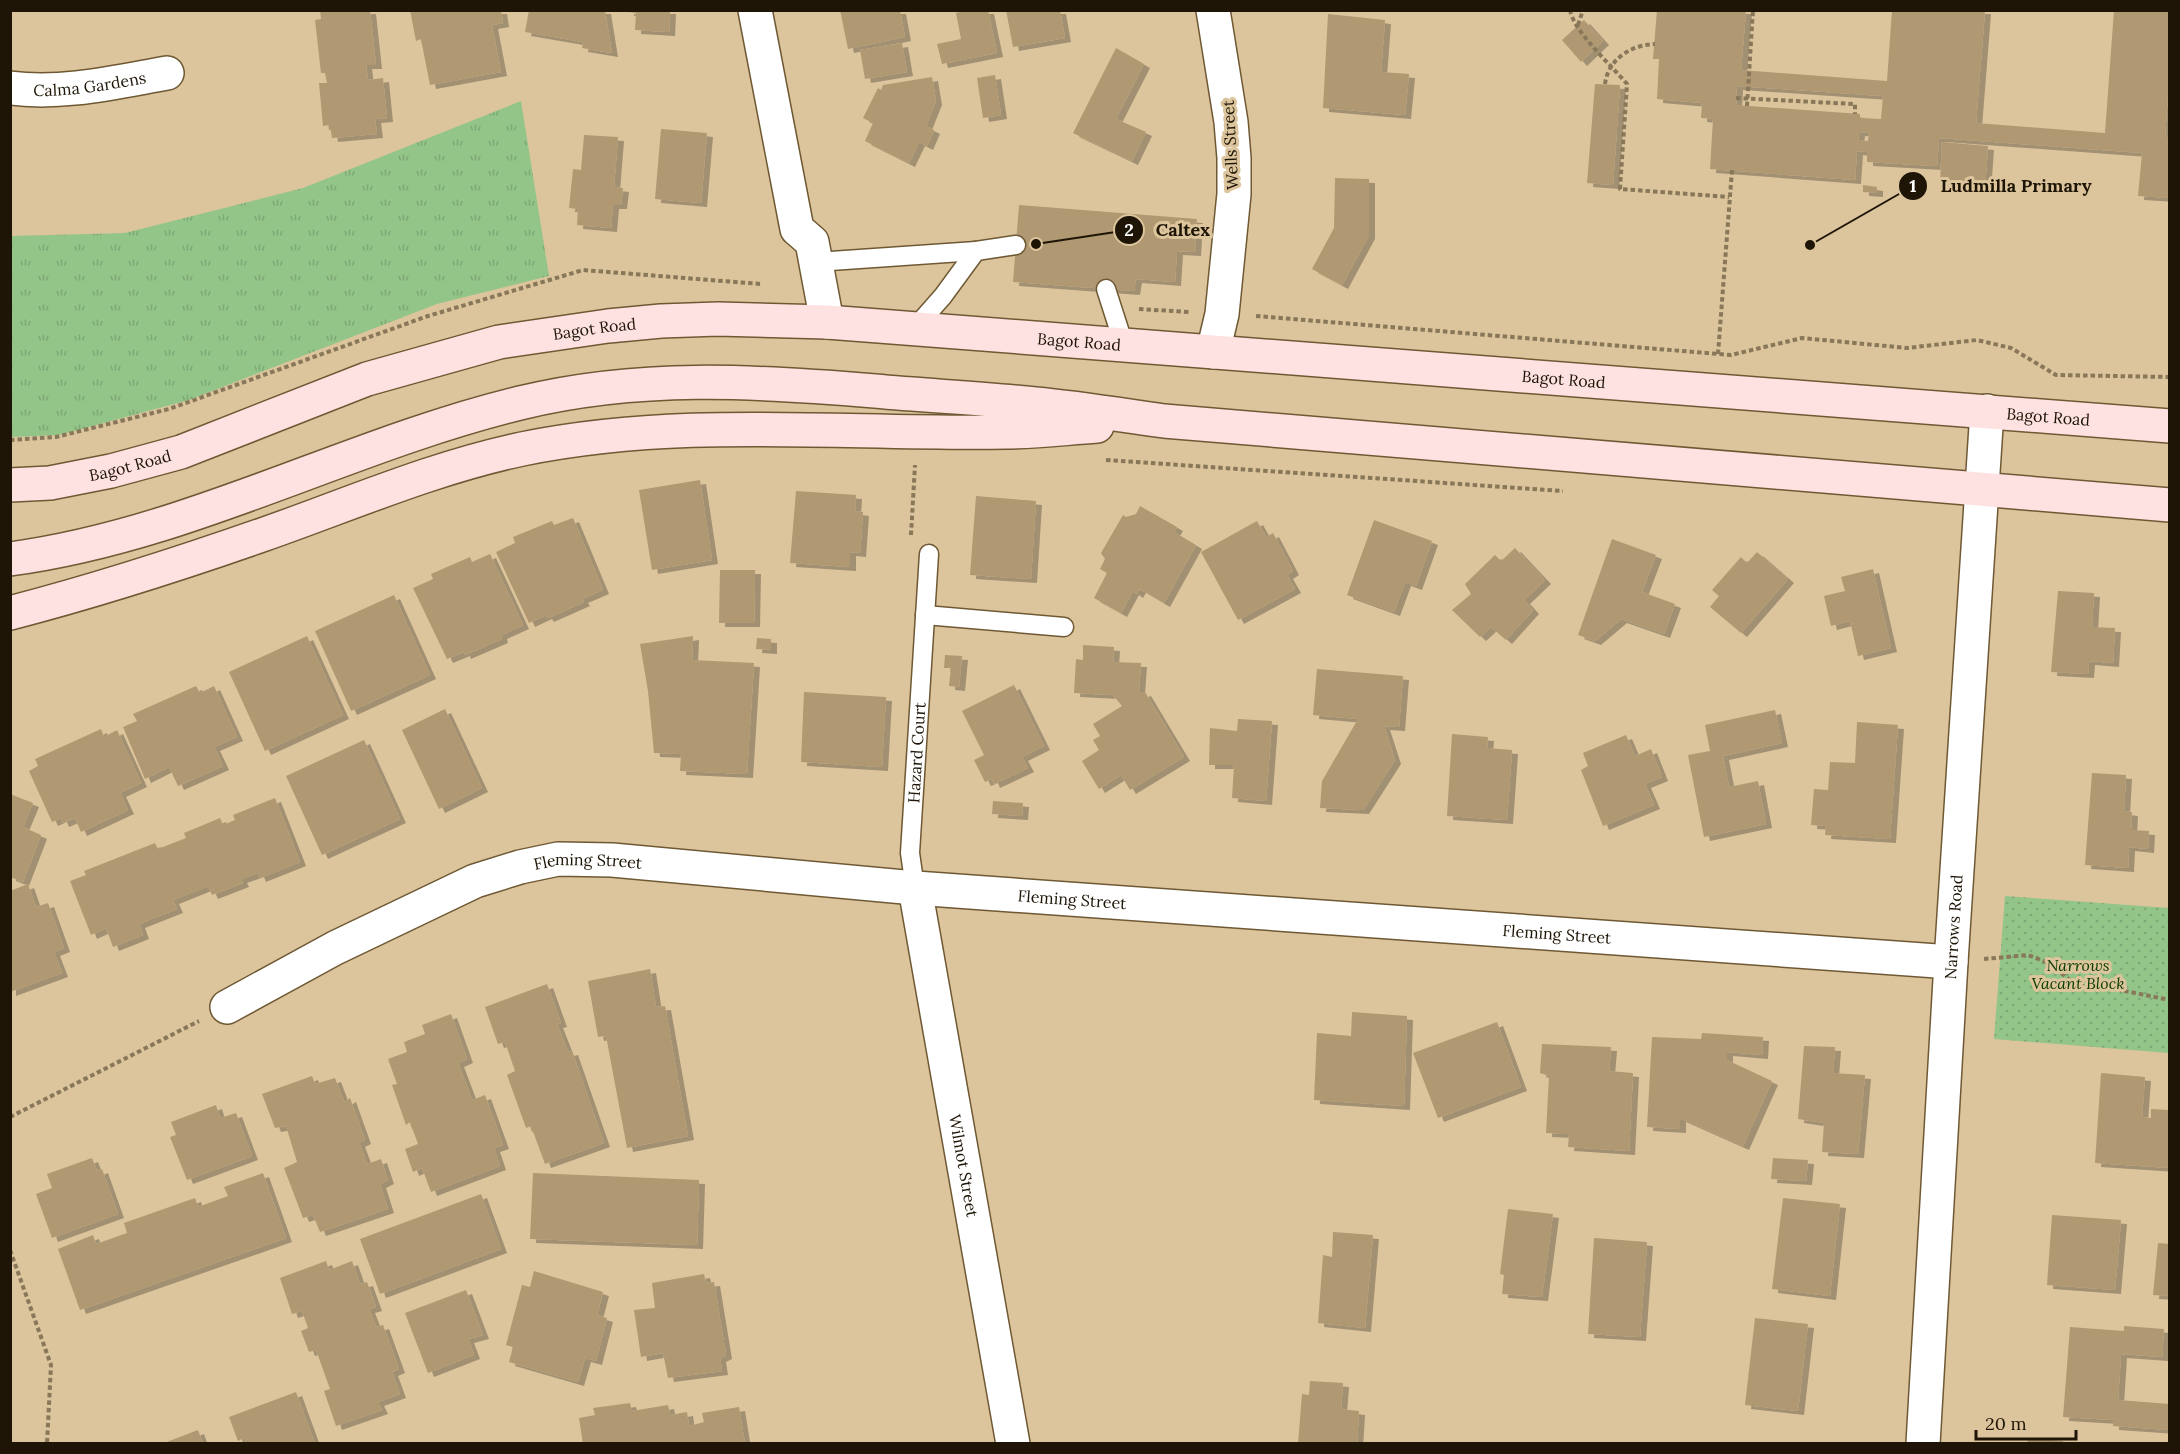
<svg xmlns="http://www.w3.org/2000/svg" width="2180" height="1454" font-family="Lora,serif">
	<defs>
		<pattern id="grass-tufts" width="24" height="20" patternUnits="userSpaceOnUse" patternTransform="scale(1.5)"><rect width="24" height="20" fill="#93c589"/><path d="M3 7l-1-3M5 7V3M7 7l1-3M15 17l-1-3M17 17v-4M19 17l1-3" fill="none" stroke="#7ea875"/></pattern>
		<pattern id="park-dots" width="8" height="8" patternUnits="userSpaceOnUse" patternTransform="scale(1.5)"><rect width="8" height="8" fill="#93c589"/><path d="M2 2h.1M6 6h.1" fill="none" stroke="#7ea875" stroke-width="1.8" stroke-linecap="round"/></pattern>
		<filter id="shadow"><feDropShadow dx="6" dy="4" stdDeviation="0" flood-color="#0004"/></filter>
	</defs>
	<rect width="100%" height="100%" fill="#dcc49c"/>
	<path fill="url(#grass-tufts)" d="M521,101L549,276L437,304L189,400L59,435L11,437V236L125,233L303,188Z"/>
	<path fill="url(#park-dots)" d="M2005,896L2169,908V1053L1994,1039Z"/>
	<path fill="#b09972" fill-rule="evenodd" filter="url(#shadow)" d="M320,10H370L376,65H366L368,80L383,78L387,118L375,119L377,134L332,138L330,125L323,126L319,83H327L325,73H321L315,20L321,19Z
		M410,10H501L503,23L492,25L501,72L430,85L421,39L416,41Z
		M529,10H605L612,53L582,48L583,42L525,32Z
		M628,10H670L669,32L635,30L636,13L628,12Z
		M840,10H900L905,37L848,49Z
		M968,10H988L997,53L942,64L937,44L961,39L956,13Z
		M1006,10H1060L1065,38L1013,47Z
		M1657,10H1746L1741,70L1887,81L1892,10H1985L1976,123L2105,133L2114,10H2170V64L2165,137H2170V198L2138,196L2142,153L1939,138L1937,166L1867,162V152L1857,151L1855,180L1710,169L1713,119L1701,118L1702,103L1657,99L1659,59H1653ZM1737,86L1883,96L1881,119L1860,118V114L1736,105ZM1859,132L1869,133L1868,141L1858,140Z
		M1328,14L1385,20L1381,72L1409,74L1405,115L1323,108Z
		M1584,20L1603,41L1581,62L1562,40Z
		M902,43L907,72L865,79L860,50Z
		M1116,48L1144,64L1116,119L1146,132L1132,161L1073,133Z
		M995,75L1001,115L983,118L977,78Z
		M932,77L936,101L926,126L934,130L927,146L919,142L909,163L865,141L873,123L863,118L878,88L881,90L883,85Z
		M1595,84L1620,85L1613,185L1587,183Z
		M661,129L707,133L701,203L655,199Z
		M584,135L618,137L614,187L623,188L621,205H613L611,228L577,225L578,209L569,208L573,169L581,170Z
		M1942,142L1988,146L1985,187L1940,183Z
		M1335,178L1369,179V235L1342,285L1312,269L1334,228Z
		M1863,185L1877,187V193L1863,192Z
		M1019,205L1197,219L1195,252L1177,251L1175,282L1136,279L1134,291L1013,282Z
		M700,480L712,560L652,570L639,490Z
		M796,491L856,495L855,511L863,512L860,553L850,552V567L790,563Z
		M976,496L1036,501L1031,579L970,575Z
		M1140,506L1177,527L1174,532L1196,545L1164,603L1140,589L1137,594L1133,591L1121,613L1094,598L1107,573L1100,569L1105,559L1101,553L1123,515L1126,517L1136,514Z
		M573,518L603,590L582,599L584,602L548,618L546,615L529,623L496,552L515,543L513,537L552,521L554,525Z
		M1374,520L1432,541L1416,586L1405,582L1394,612L1347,595Z
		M1257,521L1266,537L1273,533L1293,571L1287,575L1295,589L1238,620L1201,552Z
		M1612,539L1656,555L1642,592L1675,604L1664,634L1621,619L1595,641L1578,635Z
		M1515,548L1545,580L1524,600L1533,610L1506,640L1491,627L1480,637L1452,610L1471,594L1465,584L1495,555L1501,561Z
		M1757,552L1788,579L1741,633L1710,607L1719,596L1712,590L1741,557L1747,563Z
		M490,554L523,625L501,635L502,639L465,655L464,652L447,659L413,588L433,579L431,574L470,557L472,562Z
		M1873,569L1891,648L1858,656L1850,621L1831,626L1824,596L1845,591L1841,577Z
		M720,570H755L754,623H719Z
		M2058,591L2094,593L2092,627L2115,628L2113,663L2089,661L2088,674L2051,672Z
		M394,595L430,675L351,711L315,631Z
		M307,636L343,715L265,751L229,672Z
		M693,636L692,660L754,663L747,774L680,771L681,754L654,753L648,691L640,644Z
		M757,638L771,639V650L756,649Z
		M1083,645L1114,647L1113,662L1141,663L1139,690L1140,694L1145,692L1184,757L1130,790L1121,775L1099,789L1082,761L1099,750L1093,740L1100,736L1093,724L1122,706L1113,695L1074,693L1076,659L1083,660Z
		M945,655L962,656L959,687L949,686L951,668H944Z
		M1317,669L1403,676L1399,727L1384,726L1395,760L1363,810L1320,808L1322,781L1358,719L1313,715Z
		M1014,685L1044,746L1022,757L1028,768L994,784L992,779L985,782L974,760L984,755L962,711Z
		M196,686L200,693L214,686L237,737L214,747L223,766L178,786L169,767L145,779L123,727L137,721L133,714Z
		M804,692L886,697L882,767L801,762Z
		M445,709L482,788L439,809L402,730Z
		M1775,710L1782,743L1723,756L1729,787L1758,781L1766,824L1704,837L1688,755L1710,751L1705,725Z
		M1238,719L1272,721L1266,801L1232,798L1234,765H1209L1210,728L1237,731Z
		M1857,722L1898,725L1890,839L1825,835L1826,826L1811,825L1814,789L1828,790L1830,762L1855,763Z
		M101,729L104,737L117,730L141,783L120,793L128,810L81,832L75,818L63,823L61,818L52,822L29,771L38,766L35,759Z
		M1452,734L1488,737L1487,748L1512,750L1507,820L1447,816Z
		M1626,735L1635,756L1651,749L1662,777L1645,784L1654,805L1603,826L1581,770L1588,766L1583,753Z
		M364,740L400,819L322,855L286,776Z
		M2092,773L2126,775L2124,811L2132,812L2131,830L2149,831L2148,849L2129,847L2128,868L2085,865Z
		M10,794L33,803L23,827L41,835L23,882L10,877Z
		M275,798L300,862L260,878L258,873L241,879L243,883L212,895L208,886L173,900L177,909L139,924L143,935L113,947L106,928L91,935L70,881L86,875L84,871L155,843L158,849L186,838L184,833L220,818L223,825L235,820L233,815Z
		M993,801L1023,803L1022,816L992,814Z
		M28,884L36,907L48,903L64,948L54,952L62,973L10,992V891Z
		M650,969L656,1007L665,1006L688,1136L627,1148L606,1036L598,1037L588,981Z
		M547,984L561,1023L557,1024L568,1052L572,1051L604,1143L545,1164L531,1126L526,1128L507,1075L515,1071L505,1042L498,1044L485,1007Z
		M1352,1012L1407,1016L1404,1106L1314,1100L1317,1033L1351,1036Z
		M451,1014L467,1059L458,1063L472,1100L485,1095L503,1145L494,1148L500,1166L431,1192L422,1168L413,1172L405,1149L418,1144L410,1122L406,1125L392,1085L397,1084L388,1059L407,1052L404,1042L425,1034L422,1025Z
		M1497,1022L1521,1087L1438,1118L1413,1053Z
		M1702,1033L1763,1037L1762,1055L1727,1052V1060L1772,1081L1743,1146L1680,1118V1129L1647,1127L1652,1037L1701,1039Z
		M1542,1044L1611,1047L1609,1071L1633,1073L1629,1151L1568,1147L1569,1134L1546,1133L1549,1076L1540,1073Z
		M1804,1046L1835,1047L1833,1073L1865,1075L1858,1154L1822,1152L1824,1123L1798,1119Z
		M2101,1073L2145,1077L2142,1117L2151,1118V1109L2170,1110V1168L2095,1163Z
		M312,1076L315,1084L335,1078L344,1102L350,1098L365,1140L359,1143L367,1164L381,1159L388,1180L380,1184L388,1209L320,1232L313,1215L303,1218L284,1168L297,1162L286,1126L275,1128L262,1094Z
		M216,1105L220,1118L236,1113L252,1156L187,1180L170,1137L176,1135L171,1122Z
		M92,1158L97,1171L102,1169L118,1214L52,1238L36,1194L52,1188L47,1174Z
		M1773,1158L1808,1160L1806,1181L1771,1179Z
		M263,1173L286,1238L80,1310L58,1249L93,1235L96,1244L127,1233L124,1223L195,1198L198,1207L228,1196L224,1187Z
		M533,1173L699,1180L697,1245L530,1239Z
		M481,1194L501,1249L380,1294L360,1239Z
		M1783,1198L1840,1204L1830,1296L1772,1289Z
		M1508,1209L1553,1214L1542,1297L1502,1294L1504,1275L1500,1274Z
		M2052,1215L2121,1220L2115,1290L2047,1285Z
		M1333,1232L1373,1235L1365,1328L1318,1323L1323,1255L1332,1257Z
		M1594,1238L1647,1242L1640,1337L1588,1334Z
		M2158,1243L2170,1244V1296L2153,1295Z
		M326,1261L329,1270L352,1261L360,1284L367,1282L376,1307L369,1309L376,1327L383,1325L399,1369L392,1372L400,1394L378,1402L382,1410L336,1426L324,1391L330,1389L316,1350L309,1352L301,1331L308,1328L302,1311L292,1314L280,1278Z
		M534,1271L603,1292L597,1315L607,1318L596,1361L585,1358L578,1382L509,1362L513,1347L506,1345L522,1285L530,1287Z
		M704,1274L706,1283L714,1282L726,1355L720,1358L722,1371L668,1378L663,1353L641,1357L634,1310L655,1308L652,1283Z
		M466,1290L483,1335L468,1339L474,1355L428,1373L405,1313Z
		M1755,1318L1808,1324L1798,1411L1745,1405Z
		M2124,1326L2164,1329L2162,1357L2121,1354L2118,1400L2170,1404V1430L2113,1426V1420L2063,1417L2070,1327L2124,1331Z
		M1310,1381L1343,1383L1341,1409L1359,1411L1357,1444H1298L1302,1394L1309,1395Z
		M296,1392L315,1444H246L244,1438L238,1441L229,1417Z
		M630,1403L632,1411L668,1405L670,1415L687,1412L689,1426L704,1422L702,1413L739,1407L745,1444H583L579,1418L595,1415L593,1408Z
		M198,1430L203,1444H164V1443Z
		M2028,1438L2063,1441L2062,1444H2027Z"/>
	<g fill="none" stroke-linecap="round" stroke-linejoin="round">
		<g stroke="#6e5934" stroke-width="21">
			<g id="service">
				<path d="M816,262L976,251"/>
				<path d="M1106,289L1124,345"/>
				<path d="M914,329L943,296L976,251L1016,245"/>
				<path d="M925,615L1064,627"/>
				<path id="s1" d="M915,888L910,853L929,554"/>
			</g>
		</g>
		<g stroke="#6e5934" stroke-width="36">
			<g id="minor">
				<path d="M755,10L797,229L812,242L827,322"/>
				<path id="s2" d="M10,88C62,95 116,82 167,73"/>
				<path d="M1213,352L1222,314L1234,194V158L1231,122L1213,10"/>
				<path id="s3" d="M915,888L1013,1444"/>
				<path id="s4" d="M227,1007L335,948L475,881L520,867L558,859L612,860L915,888L1951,962"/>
				<path id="s5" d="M1923,1444L1951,962L1987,411"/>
			</g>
		</g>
		<g stroke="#6e5934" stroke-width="36">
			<g id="secondary">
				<path id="s6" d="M10,485L50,483L111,471L181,452L367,379L499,342L608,326L661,321L718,319L827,322L2170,426"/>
				<path d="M10,559C189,535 347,445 520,403C639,374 754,381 875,391C928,396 982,398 1035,404C1078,408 1121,415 1164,421L2170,505"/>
				<path d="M10,613C95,591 179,564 262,535C348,505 432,468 522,449C683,416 845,435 1007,432C1037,432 1067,428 1097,426"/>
			</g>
		</g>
		<path stroke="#89775a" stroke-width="4" stroke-dasharray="4.5 3" stroke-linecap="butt" d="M1570,10C1574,32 1612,66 1627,84L1620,189L1729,197
			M1578,25L1583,10
			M1605,84C1608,59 1631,45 1655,44
			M1736,98L1855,104V114
			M1747,106L1753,10
			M1139,309L1189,312
			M1256,316L1731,355L1802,338L1907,348L1977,340L2011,348L2056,375L2170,377
			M1718,354L1732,170
			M10,440L56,437L169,409L428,316L583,270L761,284
			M1106,460L1563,491
			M911,535L915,465
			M1984,959L2028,955L2049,963L2076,985L2115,989L2170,1000
			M10,1117L199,1021
			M10,1250L51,1365L47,1444"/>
		<use href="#service" stroke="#fff" stroke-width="18"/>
		<use href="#minor" stroke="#fff" stroke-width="33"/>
		<use href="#secondary" stroke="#fee2e2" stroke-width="33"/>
	</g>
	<g text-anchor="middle" stroke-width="6" stroke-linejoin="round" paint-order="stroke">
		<g font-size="16" fill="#1e1506" stroke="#dcc49c">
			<text dy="6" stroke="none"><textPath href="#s2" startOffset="80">Calma Gardens</textPath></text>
			<text transform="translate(1230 145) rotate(-93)" y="6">Wells Street</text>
			<text dy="6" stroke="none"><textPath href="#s6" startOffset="608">Bagot Road</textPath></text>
			<text dy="6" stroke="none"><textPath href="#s6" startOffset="1094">Bagot Road</textPath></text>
			<text dy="6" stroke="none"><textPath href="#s6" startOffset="1580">Bagot Road</textPath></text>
			<text dy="6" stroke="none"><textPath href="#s6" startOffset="2066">Bagot Road</textPath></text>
			<text dy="6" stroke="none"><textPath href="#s6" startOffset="122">Bagot Road</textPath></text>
			<text dy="6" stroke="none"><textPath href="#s1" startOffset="136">Hazard Court</textPath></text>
			<text dy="6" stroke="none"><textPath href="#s4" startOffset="394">Fleming Street</textPath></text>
			<text dy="6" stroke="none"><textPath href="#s4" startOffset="880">Fleming Street</textPath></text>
			<text dy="6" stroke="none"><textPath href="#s5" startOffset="518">Narrows Road</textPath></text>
			<text dy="6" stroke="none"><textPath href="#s4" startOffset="1366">Fleming Street</textPath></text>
			<text dy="6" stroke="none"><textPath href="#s3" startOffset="282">Wilmot Street</textPath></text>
		</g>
		<g font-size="16" font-style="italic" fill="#093a00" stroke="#dcc49c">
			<text x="2078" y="971">Narrows<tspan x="2078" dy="18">Vacant Block</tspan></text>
		</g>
	</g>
	<path fill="none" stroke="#1e1506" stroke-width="2" d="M1810 245L1913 186M1036 244L1129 230"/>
	<g fill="#1e1506" stroke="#dcc49c" stroke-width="2">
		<circle cx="1810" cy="245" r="6"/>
		<circle cx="1036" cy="244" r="6"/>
		<circle cx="1913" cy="186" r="15"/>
		<circle cx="1129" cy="230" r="15"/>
	</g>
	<g font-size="18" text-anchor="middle" font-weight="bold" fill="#fff">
		<text x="1913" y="192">1</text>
		<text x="1129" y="236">2</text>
	</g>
	<g font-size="18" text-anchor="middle" font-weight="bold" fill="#1e1506" stroke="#dcc49c" stroke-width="6" stroke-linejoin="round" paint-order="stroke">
		<text x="2016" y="192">Ludmilla Primary</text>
		<text x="1183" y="236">Caltex</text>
	</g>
	<rect width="2180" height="1454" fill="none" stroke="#1e1506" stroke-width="24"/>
	<path d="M1976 1430v9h100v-9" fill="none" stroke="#1e1506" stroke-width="3"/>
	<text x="1985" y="1430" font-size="18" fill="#1e1506" stroke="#dcc49c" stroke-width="4.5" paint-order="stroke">20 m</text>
</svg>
